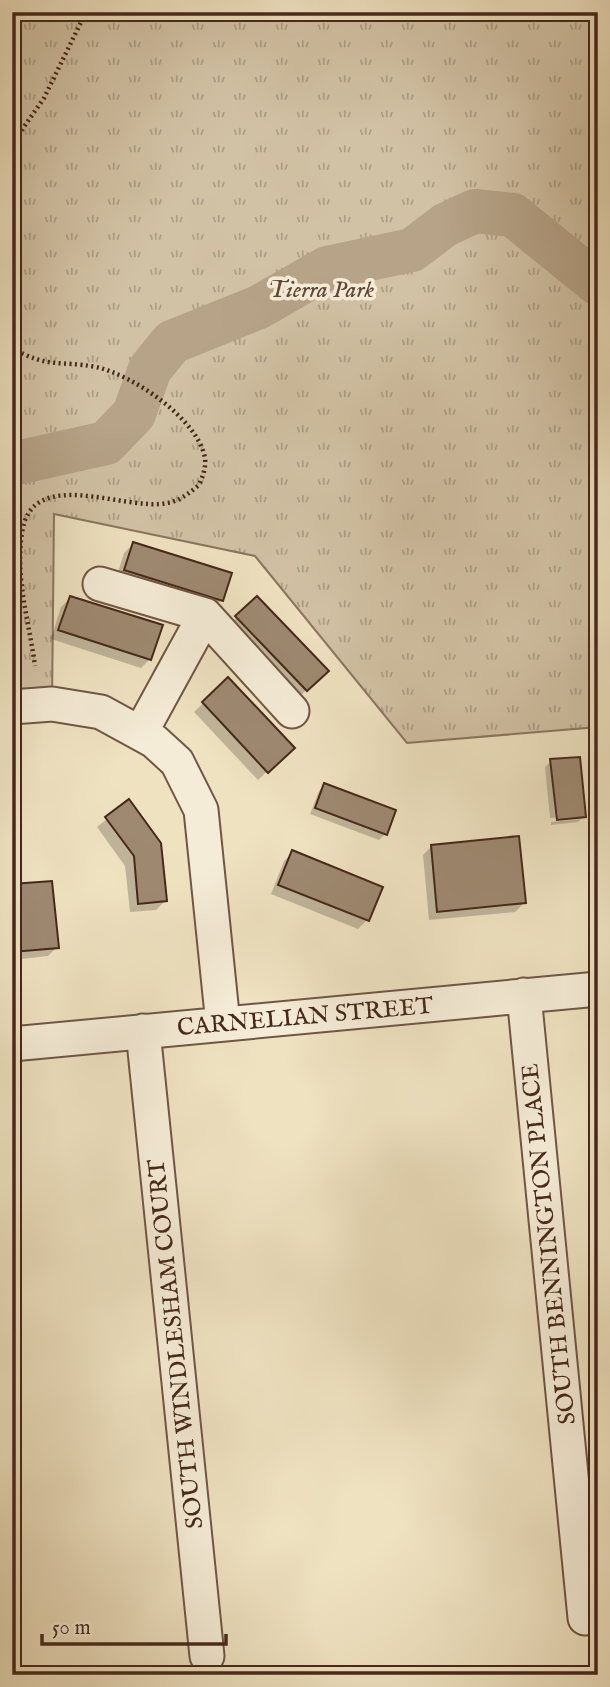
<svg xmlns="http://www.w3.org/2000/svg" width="610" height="1687" font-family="'IM FELL English',serif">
	<defs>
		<pattern id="park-tufts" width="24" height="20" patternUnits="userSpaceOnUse" patternTransform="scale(1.75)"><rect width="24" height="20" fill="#d2c2a5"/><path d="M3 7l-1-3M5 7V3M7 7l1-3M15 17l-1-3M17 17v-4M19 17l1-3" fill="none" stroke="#ac9e86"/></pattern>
	</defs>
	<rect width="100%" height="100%" fill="#efe2c1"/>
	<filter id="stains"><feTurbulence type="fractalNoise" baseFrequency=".00286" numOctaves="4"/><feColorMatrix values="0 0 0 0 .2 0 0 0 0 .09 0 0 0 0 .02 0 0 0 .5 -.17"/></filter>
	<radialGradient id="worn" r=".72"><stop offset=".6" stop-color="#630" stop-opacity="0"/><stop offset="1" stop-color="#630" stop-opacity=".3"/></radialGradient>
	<path fill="url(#park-tufts)" stroke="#8c7560" stroke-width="2" d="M12,12H598V727L407,743L255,556L54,514L52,704L20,706L12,633Z"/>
	<path fill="#0003" d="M133,544L221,600L213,609L116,579L124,553Z
		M70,598L150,659L141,668L51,639L61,607Z
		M257,598L326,671L297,699L228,626Z
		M228,679L292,748L258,780L194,712Z
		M551,761L584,816L578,822L551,825V822L580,819V816L550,818L545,767Z
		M325,785L394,811L385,834L379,840L310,814L319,791Z
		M128,802L165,901L156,910L130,912L125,866L97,827Z
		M431,847L524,903L515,912L429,920L423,855Z
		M293,852L367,920L358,929L271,894L284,861Z
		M12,886L57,947L48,956L12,960Z"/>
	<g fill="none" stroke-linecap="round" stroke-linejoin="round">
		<path stroke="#b6a388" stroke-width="44" d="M12,464L106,443L134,414L150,369L172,342L259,307L327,268L412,250L445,225L475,211L513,215L598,284"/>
	</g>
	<path fill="#9e8971" stroke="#46281a" stroke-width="2" d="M133,542L232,573L223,601L124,570Z
		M70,596L163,625L151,660L58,630Z
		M257,596L329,671L307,691L235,616Z
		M228,677L295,748L268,773L202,702Z
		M580,757L586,817L557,820L550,759Z
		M324,783L396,810L387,835L315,808Z
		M129,799L161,843L167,901L138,904L134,856L105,817Z
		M519,836L526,903L437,912L431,845Z
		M292,850L383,887L369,921L278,885Z
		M52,881L59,948L12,952V884Z"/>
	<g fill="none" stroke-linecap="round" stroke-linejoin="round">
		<g stroke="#705644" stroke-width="37">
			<path id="minor" d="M100,584L205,615L141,732
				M205,615L292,711
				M12,707L52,704L101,712L154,741L177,762L201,810L223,1024
				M524,995L585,1618
				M143,1031L207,1656
				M12,1044L598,989"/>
		</g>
		<path stroke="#46281a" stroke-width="4.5" stroke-dasharray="2 3.5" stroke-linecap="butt" d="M12,144L44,98L86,12
			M12,348C49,369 59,360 96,367C133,375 198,419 205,458C206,468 203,476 199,485C189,493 180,501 167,503C125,512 31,464 22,533C15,578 29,621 35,666"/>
		<use href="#minor" stroke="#f5ecd7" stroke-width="33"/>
	</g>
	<g text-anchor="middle" stroke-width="7" stroke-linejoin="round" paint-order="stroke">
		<g font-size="24" font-style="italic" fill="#624736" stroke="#f5ecd7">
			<text x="321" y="297">Tierra Park</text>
		</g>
		<g font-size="24" fill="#46281a" stroke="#f5ecd7">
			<text transform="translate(305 1016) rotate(-5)" y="8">CARNELIAN STREET</text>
			<text transform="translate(548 1244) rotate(-96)" y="8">SOUTH BENNINGTON PLACE</text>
			<text transform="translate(175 1344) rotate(-96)" y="8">SOUTH WINDLESHAM COURT</text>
		</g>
	</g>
	<rect width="610" height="1687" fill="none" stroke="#efe2c1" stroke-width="42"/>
	<rect x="14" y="14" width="582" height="1659" fill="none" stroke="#46281a" stroke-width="3.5"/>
	<rect x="21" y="21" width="568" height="1645" fill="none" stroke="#46281a" stroke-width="2"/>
	<path d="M42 1634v10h184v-10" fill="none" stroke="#46281a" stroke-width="3.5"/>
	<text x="52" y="1634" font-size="21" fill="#46281a" stroke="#f5ecd7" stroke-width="5" paint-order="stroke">50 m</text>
	<rect width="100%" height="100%" filter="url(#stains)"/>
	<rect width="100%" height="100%" fill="url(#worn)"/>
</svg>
